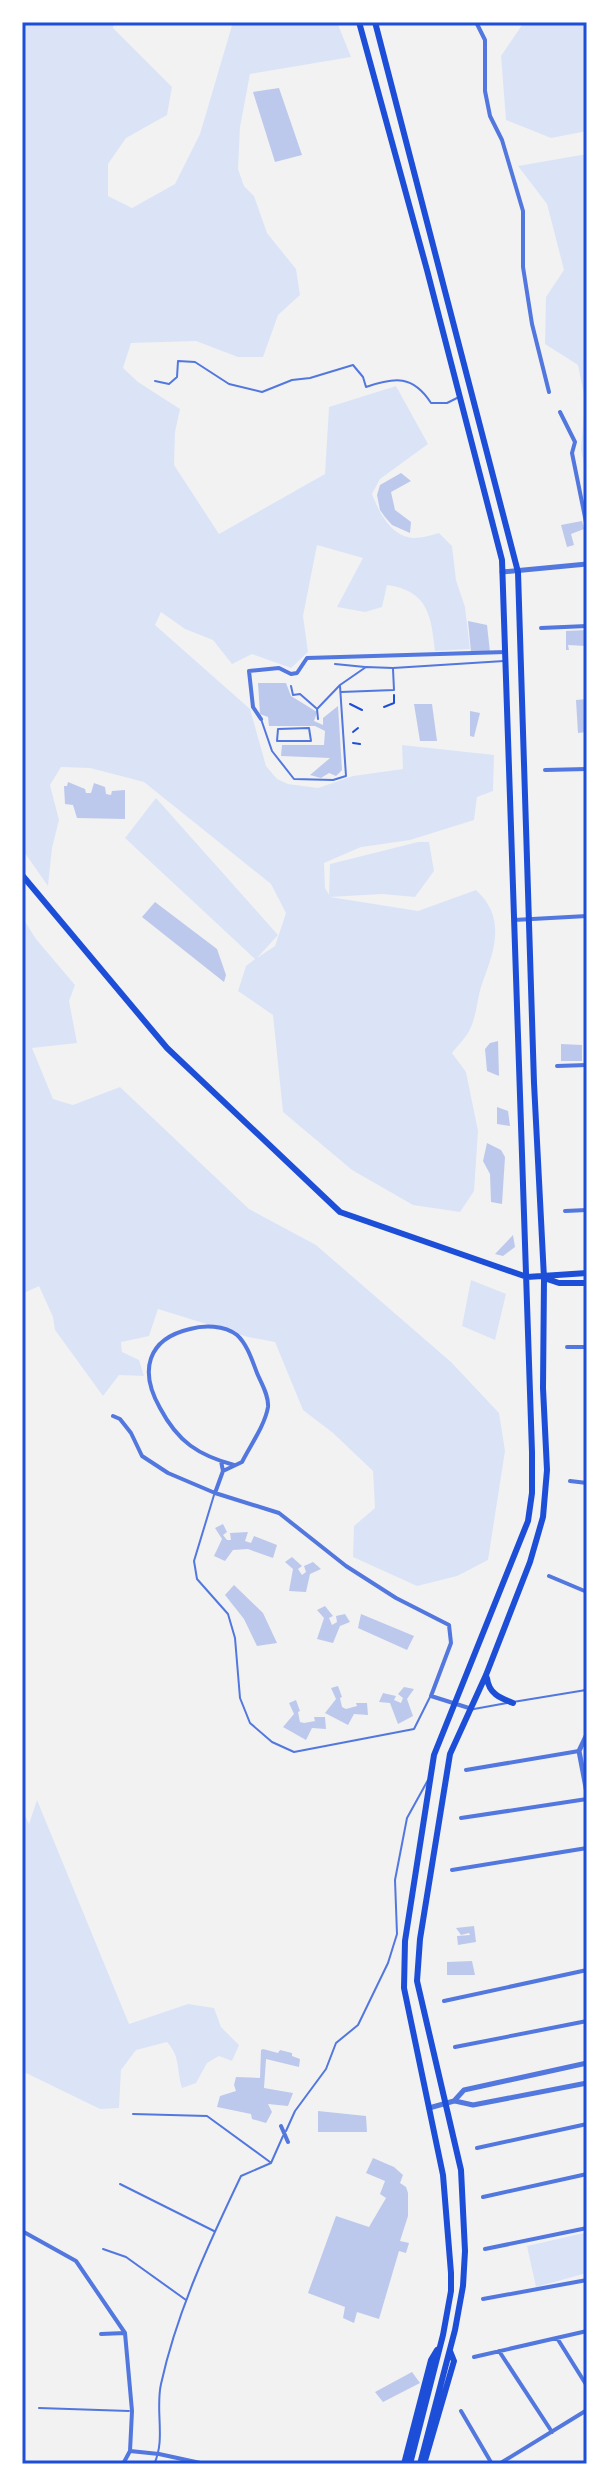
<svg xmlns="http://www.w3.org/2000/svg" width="609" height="2486" font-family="Lora,serif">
	<rect width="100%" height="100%" fill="#f2f2f2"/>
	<path fill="#dbe4f7" d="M22,22H114L113,28L172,87L167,115L126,138L108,164V196L132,208L175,184L200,134L233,22H337L351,57L250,74L240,127L238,169L244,186L254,196L267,233L296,269L300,295L278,315L263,357H238L196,341L131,343L123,368L138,382L180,409L175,432L174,465L219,534L325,474L329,407L396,386L428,444L380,479L372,494C379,512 391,537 414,538C422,538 432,535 439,533L452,546L456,580L465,607L470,649L435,651C431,615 428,591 387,585L382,607L365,612L337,607L363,558L317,545L303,616L308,652L291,668L252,654L232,664L213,640L185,629L161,612L155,625L250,709L266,766L277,779L288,784L318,788L353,776L403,769L402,745L494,755L493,791L477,797L474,820L410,840L361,847L324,863L325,888L329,895L330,864L418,842H429L434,871L415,897L382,894L330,897L418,911L476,890C507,918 494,951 482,984C477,998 477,1014 471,1027C467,1037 458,1045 452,1053L466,1072L478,1131L474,1191L460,1212L413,1205L352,1170L283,1112L273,1015L238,991L246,966L255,959L125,838L156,798L278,935L257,958L275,946L286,913L271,884L144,782L90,768L61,767L50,785L59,820L52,848L48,886L22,849Z
		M524,22H587V131L551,138L506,120L501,56Z
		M587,154V481L581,449L585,400L578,365L545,344L546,297L564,270L547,204L518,166Z
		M22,917L36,939L75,985L69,1001L77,1043L32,1048L53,1099L73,1105L120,1087L249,1209L316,1245L451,1362L499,1413L505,1451L488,1560L457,1576L417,1586L353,1557L354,1526L375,1508L373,1471L333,1433L303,1410L275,1342L248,1337L158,1309L149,1336L121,1342L122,1352L139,1360L144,1376L119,1375L103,1396L55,1330L53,1317L39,1286L22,1294Z
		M471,1280L506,1294L495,1340L462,1326Z
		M37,1800L129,2024L188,2004L214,2008L221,2027L239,2045L232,2061L219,2056L207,2063L196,2083L182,2088C176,2068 181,2058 167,2042L136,2050L121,2070L119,2108L100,2109L22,2071V1809L29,1824Z
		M584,2233L587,2243V2273L536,2287L527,2246Z"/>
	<path fill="#bdc9ec" d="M279,88L302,155L275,162L253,92Z
		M401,473L411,481L391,492L395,510L411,522L410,533L392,525L385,517L380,510L377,495L380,485Z
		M582,521L584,529L571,534L574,545L567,547L561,525Z
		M468,621L487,625L490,652H471Z
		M587,630L586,646L568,645L569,650H566V631Z
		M258,683H286L291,696L317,712L314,721L323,725V718L338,706L342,770L336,776L329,773L321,778L310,775L330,758L281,756L282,745H324L325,731L315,726H269L268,717L260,714Z
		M587,699V732L578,733L576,700Z
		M414,704H432L437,741H420Z
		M470,711L480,713L474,737L470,736Z
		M68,782L85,789L86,793H91L94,783L105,787L106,794L111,795L112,791L125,790V819L77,818L73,805L65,804L64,786H67Z
		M155,902L217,949L226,975L224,982L142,917Z
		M498,1041L499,1076L487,1071L485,1049L490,1043Z
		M561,1044L582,1045V1061H561Z
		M497,1107L508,1111L510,1126L497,1124Z
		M487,1143L501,1150L505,1157L502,1204L491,1202L490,1174L483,1161Z
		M513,1235L515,1247L503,1256L495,1254Z
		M223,1524L227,1532L223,1535L227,1540H231L230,1533L248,1532L245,1541L251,1543L254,1536L277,1545L273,1558L248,1549L233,1550L225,1561L214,1556L222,1539L215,1528Z
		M292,1557L302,1566L298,1569L302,1575L306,1572L304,1566L313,1562L321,1569L310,1574L306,1592L289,1591L293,1569L285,1562Z
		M234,1585L263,1613L277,1643L257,1646L244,1619L225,1595Z
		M325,1606L333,1616L329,1618L332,1625L337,1622L336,1616L345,1614L350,1622L340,1626L333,1643L317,1639L324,1618L317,1610Z
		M361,1614L414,1636L407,1650L358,1628Z
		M338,1686L342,1697L340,1698L342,1707L346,1709L357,1706L356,1703H367L368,1715L354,1714L348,1725L325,1713L336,1699L331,1688Z
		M404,1687L414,1689L407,1699L413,1716L398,1724L390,1703L379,1702L383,1693L396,1696L394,1700L401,1703L403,1698L398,1694Z
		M296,1700L300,1711L298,1712L300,1722L304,1723L315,1721L314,1717H325L326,1729L312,1728L306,1740L283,1727L294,1714L289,1703Z
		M474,1926L476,1942L458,1945L457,1936L470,1935L469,1933L461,1935L456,1928Z
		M472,1961L475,1975H447V1962Z
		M263,2049L278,2053L280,2050L292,2053V2056L300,2059L299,2067L266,2059L264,2088L293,2093L288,2106L268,2104L272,2112L266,2123L252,2119L251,2114L217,2107L220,2096L236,2091L234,2085L236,2077L260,2078L261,2050Z
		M318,2111L366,2116L367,2132H318Z
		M373,2158L394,2167L403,2175L400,2183L406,2187L408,2193V2216L400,2241L409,2243L406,2253L399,2251L379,2319L357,2312L354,2323L343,2318L345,2307L308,2293L336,2216L369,2227L386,2198L380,2194L385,2181L366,2173Z
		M412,2372L420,2383L383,2402L375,2392Z"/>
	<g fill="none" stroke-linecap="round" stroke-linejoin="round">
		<path stroke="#1d4ed8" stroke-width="2" d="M350,704L362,710
			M384,707L394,703V695
			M353,732L358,728
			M353,743L360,744"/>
		<path stroke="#5277de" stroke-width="2" d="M155,381L169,384L177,377L178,361L195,362L229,384L262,392L292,380L310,378L353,365L363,377L366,387C395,377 413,375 431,403H447L459,397
			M335,664L365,667
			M291,686L293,695L300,694L316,708
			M341,692L394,690L393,669
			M261,719L272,751L294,779L333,780L346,776L340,686
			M318,719L317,709L340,685L366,667L393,668L504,661
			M309,728L311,741H277L278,729Z
			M214,1495L194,1561L197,1579L228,1614L235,1638L240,1698L250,1723L272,1742L294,1752L414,1729L430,1697
			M513,1702L586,1690
			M474,1709L507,1703
			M133,2114L207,2116L270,2162
			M286,2131L295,2111L326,2069L336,2043L358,2025L388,1963L397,1934L395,1880L407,1818L428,1780
			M120,2184L214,2231
			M103,2249L126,2257L186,2300
			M39,2408L129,2411
			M154,2464C166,2440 155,2410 161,2384C177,2311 209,2243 241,2176L271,2163L283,2136"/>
		<path stroke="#5277de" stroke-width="4" d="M476,22L485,40V91L490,116L502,140L523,211V267L532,324L549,392
			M560,412L575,442L572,453L587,527
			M541,628L587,626
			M261,719L253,707L249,671L279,668L291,674L297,673L307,658L506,652
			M545,770L587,769
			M514,920L587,916
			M557,1066L587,1065
			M565,1211L587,1210
			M567,1347H587
			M113,1416L120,1419L131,1433L142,1456L168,1473L215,1493L279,1513L346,1566L396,1598L449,1625L451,1643L431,1696L472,1709
			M223,1471L242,1462C250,1446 265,1425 268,1407C269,1395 261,1383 257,1373C252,1360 247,1344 237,1335C224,1325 204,1325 190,1329C147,1339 139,1371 160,1408C178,1442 198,1455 234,1465
			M570,1481L587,1483
			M215,1493L223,1471L221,1461
			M549,1576L587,1592
			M466,1770L579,1751
			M461,1818L587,1799
			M452,1870L587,1848
			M444,2001L587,1970
			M455,2047L587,2021
			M281,2126L288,2142
			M477,2148L587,2124
			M483,2197L587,2174
			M22,2231L76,2261L125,2333L132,2411L130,2451L123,2464
			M485,2249L587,2228
			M483,2299L587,2280
			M101,2334L125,2333
			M557,2338L587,2386
			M499,2351L552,2432
			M474,2357L587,2331
			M461,2411L492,2464
			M130,2451L159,2454L205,2464
			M499,2464L587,2410"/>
		<path stroke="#5277de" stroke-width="5" d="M502,572L587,564
			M586,1690L587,1691
			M587,1734L579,1751L587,1793
			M455,2101L473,2105L587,2083
			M429,2108L454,2101L464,2090L587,2063"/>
		<path stroke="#1d4ed8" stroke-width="6" d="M359,22L427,270L502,560L532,1452V1493L528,1521L434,1755L405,1941L404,1988L443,2175L451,2273V2291L443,2335L410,2464
			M375,22L518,572L534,1083L544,1278L543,1388L547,1470L543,1517L530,1562L486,1675L450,1754L420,1939L417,1981L461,2170L465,2251L463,2286L455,2330L420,2464
			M22,875L167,1048L340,1212L527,1277L587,1273
			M544,1278L559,1283H587
			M487,1678C489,1694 500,1698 513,1703
			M404,2464L431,2360L437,2350
			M424,2464L454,2361L450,2351"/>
	</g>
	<rect width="609" height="2486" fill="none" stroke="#ffffff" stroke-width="48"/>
	<rect x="24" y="24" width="561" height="2438" fill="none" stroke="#1d4ed8" stroke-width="3"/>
</svg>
